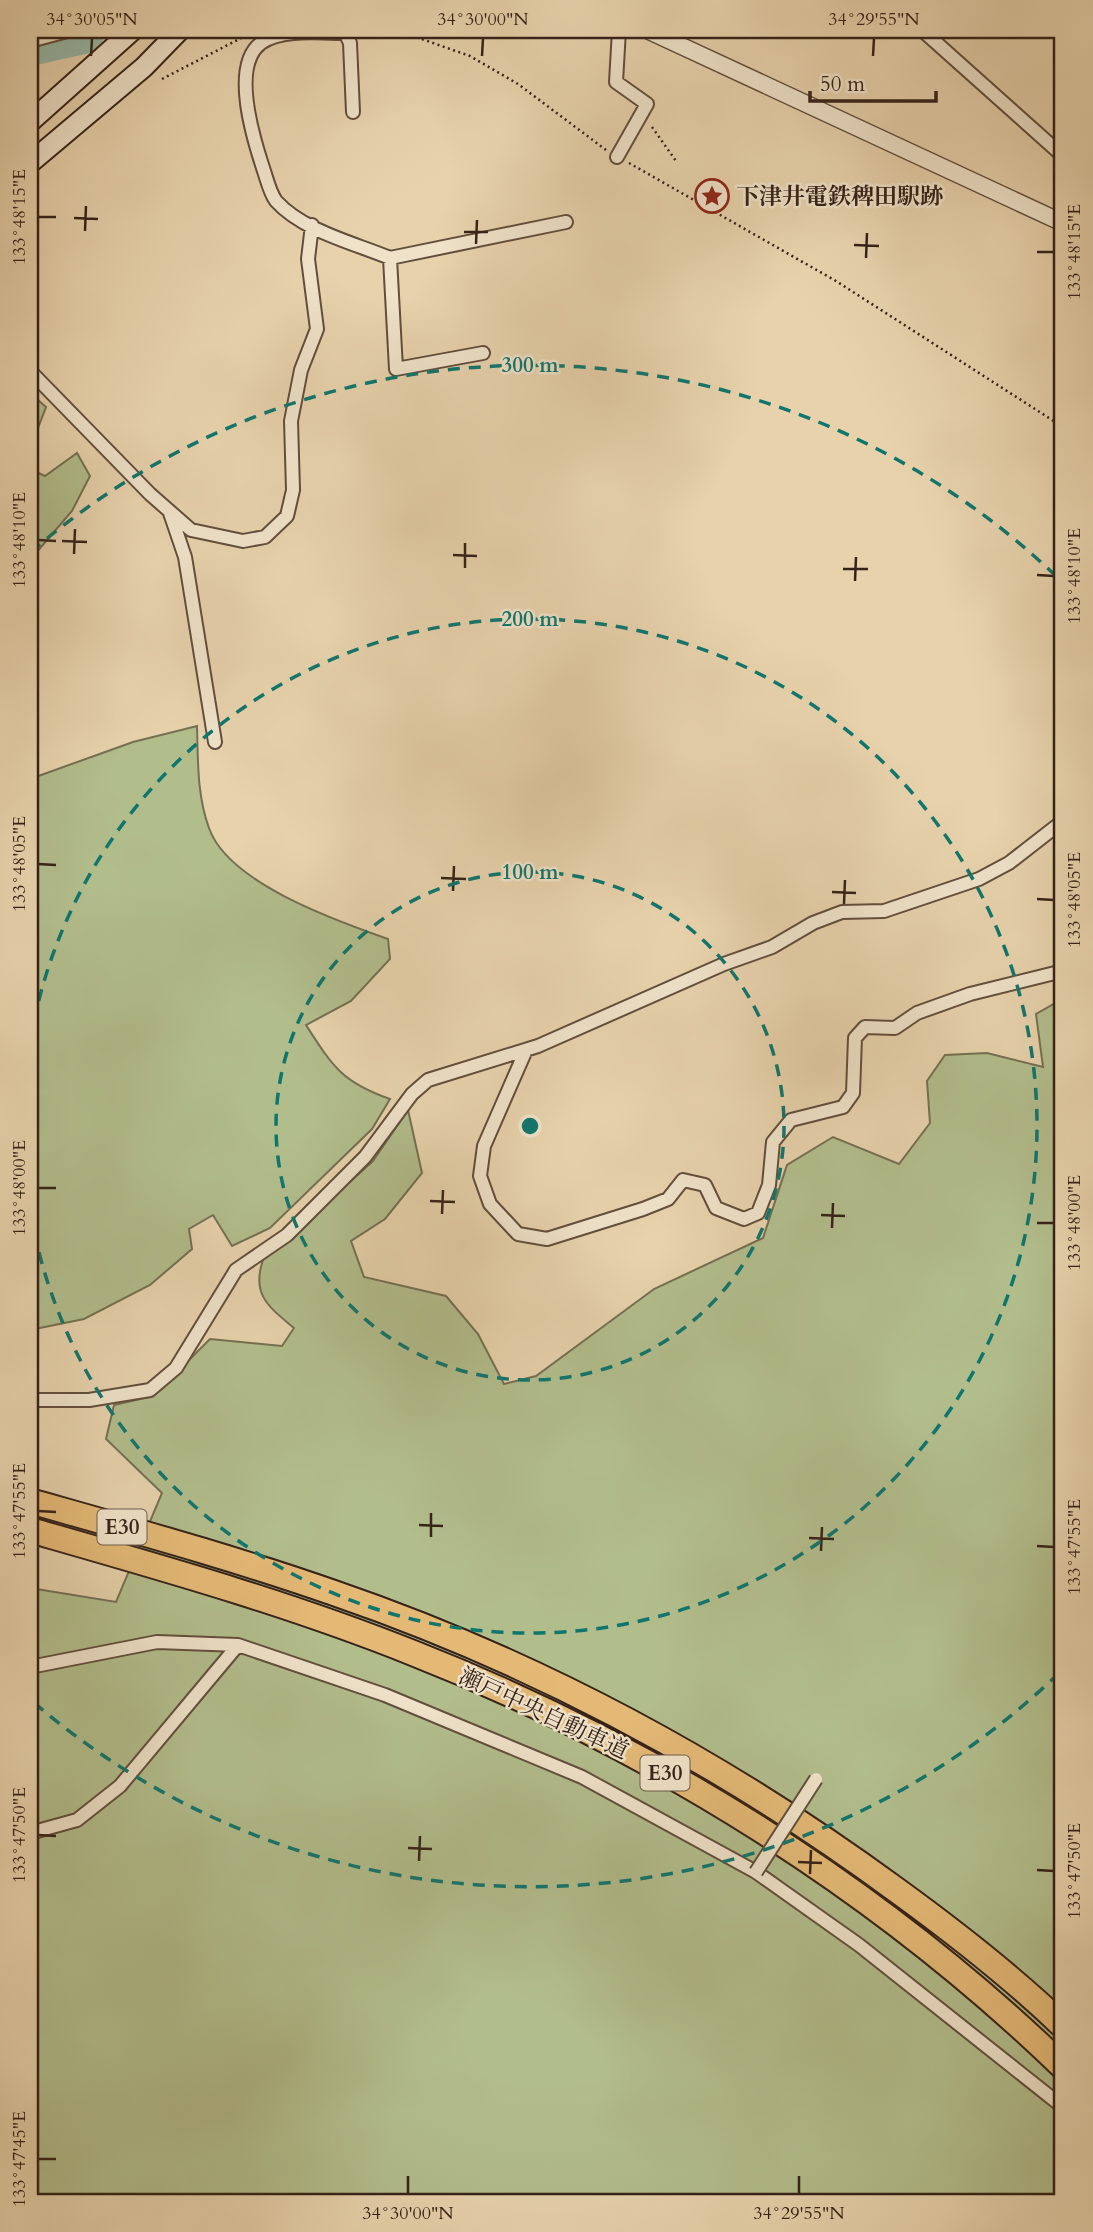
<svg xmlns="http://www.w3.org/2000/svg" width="1093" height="2232" font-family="Cardo,'Noto Serif JP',serif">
	<rect width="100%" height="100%" fill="#e7d2ac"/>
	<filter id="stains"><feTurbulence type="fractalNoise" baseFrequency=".00286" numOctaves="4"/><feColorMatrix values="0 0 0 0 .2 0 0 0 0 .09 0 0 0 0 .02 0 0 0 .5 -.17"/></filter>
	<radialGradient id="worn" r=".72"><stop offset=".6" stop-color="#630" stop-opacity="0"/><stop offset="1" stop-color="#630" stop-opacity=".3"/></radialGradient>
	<path fill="#b2bd8c" stroke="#747052" stroke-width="2" d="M30,393L46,407L30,449Z
		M77,453L90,476L72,511L30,560V469L45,476Z
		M197,726C198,760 197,796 209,828C228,883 337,921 388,939L390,959L351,1001L306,1025C333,1067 342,1082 390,1099L372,1129L270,1228L232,1246L213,1215L189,1229L192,1249L150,1285L84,1319L30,1330V779L133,742Z
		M1059,1001L1063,1003V2202H30V1588L116,1602L162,1493L106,1439L114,1405L153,1396L210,1339L282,1346L294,1328C269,1307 251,1295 263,1260L373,1161L408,1110L422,1173L385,1219L351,1241L364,1277L446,1296L478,1334L504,1384L536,1376L654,1289L763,1238L787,1165L833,1137L899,1164L930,1123L927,1081L945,1055L987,1053L1043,1067L1036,1014Z"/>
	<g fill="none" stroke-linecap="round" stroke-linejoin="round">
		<path stroke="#97b8a8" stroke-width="30" d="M30,51L88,38"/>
		<g stroke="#624e3d" stroke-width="16">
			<path id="minor" d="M344,30L350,43L353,112
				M922,30L1063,156
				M346,33C322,33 281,28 261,43C230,66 254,141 264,171C267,180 270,193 276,201C303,231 354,243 390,258L396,369L483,353
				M30,41L71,30
				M617,157L647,104L616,82L619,30
				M390,258L566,222
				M30,371L150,494L191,530L243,541L265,537L287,516L293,490L291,421L301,370L317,329L308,259L312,225
				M170,513L185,557L215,742
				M526,1050L484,1146L480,1176L490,1204L518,1234L547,1239L643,1209L668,1199L683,1180L705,1185L716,1208L744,1219L758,1213L769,1185L773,1142L791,1120L843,1107L853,1093L855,1038L865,1027L895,1028L917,1013L970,994L1063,971
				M30,1400H89L150,1390L176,1368L236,1270L287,1235L365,1157L412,1094L428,1080L538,1046L724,964L772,947L813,923L842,912L884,911L979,879L1009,863L1063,821
				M30,1667L157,1642L238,1645L385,1695L582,1777L756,1872L859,1945L1063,2107
				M30,1833L77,1820L120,1786L238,1645"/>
		</g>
		<g stroke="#624e3d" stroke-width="19">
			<path id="tertiary" d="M647,30L1063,223"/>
		</g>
		<g stroke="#352218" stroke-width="23">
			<path id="secondary" d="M30,122L133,30
				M30,163L144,67L180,30"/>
		</g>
		<g stroke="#352218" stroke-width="28">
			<path id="motorway" d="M30,1501C132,1530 234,1558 334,1593C535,1662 723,1763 895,1889C953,1931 1011,1976 1063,2026
				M30,1530C159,1567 288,1603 413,1653C652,1747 878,1888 1063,2067"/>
		</g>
		<path stroke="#352218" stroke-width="2.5" stroke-dasharray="2 3.5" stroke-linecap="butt" d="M396,30L470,56L518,84L606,150
			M162,79L249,34
			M652,127L676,161
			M629,163L836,281L1063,427"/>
		<use href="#minor" stroke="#efe2c9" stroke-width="12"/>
		<use href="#tertiary" stroke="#efe2c9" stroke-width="16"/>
		<use href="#secondary" stroke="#efe2c9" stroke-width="19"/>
		<use href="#motorway" stroke="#e4b976" stroke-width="24"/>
		<g stroke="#624e3d" stroke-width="16" stroke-linecap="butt">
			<path id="minor-bridge" d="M756,1872L816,1779"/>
		</g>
		<use href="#minor-bridge" stroke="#efe2c9" stroke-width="12"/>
	</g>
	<path fill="none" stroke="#352218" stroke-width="2.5" d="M91,56L92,38M482,56L483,38M873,56L874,38M38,217H56M74,218L98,219M85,231L86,206M464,232H488M476,244L477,220M854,245L879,246M1037,252H1054M866,258L867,233M38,540L56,541M62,541L87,542M74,554L75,529M453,555L477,556M465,568V543M843,569H868M1037,575L1054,576M855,581L856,557M38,864L56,865M441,878L466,879M453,891L454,866M832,892L856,893M1037,899L1054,900M844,904L845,880M38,1188H56M430,1201L455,1202M442,1214L443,1190M821,1215L845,1216M1037,1223H1054M832,1228L833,1203M38,1511L56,1512M419,1525L443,1526M431,1537V1513M809,1538L834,1539M1037,1546L1054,1547M821,1551L822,1527M38,1835L56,1836M408,1848L432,1849M419,1861L420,1836M798,1862L822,1863M1037,1870L1054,1871M810,1874L811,1850M38,2159H56M408,2194V2176M799,2194V2176"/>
	<g fill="none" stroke="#0f766e" stroke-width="3.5" stroke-dasharray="12 9">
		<circle cx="530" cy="1126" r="254"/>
		<path d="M30 1042A507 507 0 1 1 30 1210"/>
		<path d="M1059 1673A761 761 0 0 1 31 1700M31 552A761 761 0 0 1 1059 579"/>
	</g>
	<defs>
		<g id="sight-ring" transform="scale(1.75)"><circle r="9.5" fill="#efe2c9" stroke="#8f2418" stroke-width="1.5"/><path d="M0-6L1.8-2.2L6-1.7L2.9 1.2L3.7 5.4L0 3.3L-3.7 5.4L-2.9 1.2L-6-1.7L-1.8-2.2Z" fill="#8f2418"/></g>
	</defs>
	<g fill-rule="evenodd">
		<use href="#sight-ring" x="712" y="196"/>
	</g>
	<g text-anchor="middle" stroke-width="5" stroke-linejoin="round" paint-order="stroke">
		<g fill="#efe2c9" stroke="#6d5c4d" stroke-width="2">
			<rect x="97.5" y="1509.5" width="49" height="35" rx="5"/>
			<rect x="640.5" y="1755.5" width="49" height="35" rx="5"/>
		</g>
		<g font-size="21" font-weight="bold" fill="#352218">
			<text x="122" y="1534">E30</text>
			<text x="665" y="1780">E30</text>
		</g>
		<g font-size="23" font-weight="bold" fill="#352218" stroke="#efe2c9" text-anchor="start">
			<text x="736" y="204">下津井電鉄稗田駅跡</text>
		</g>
		<g font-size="23" fill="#352218" stroke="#efe2c9">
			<text transform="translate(544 1713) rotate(25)" y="8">瀬戸中央自動車道</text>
		</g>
	</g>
	<circle cx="530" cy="1126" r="10" fill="#0f766e" stroke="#efe2c9" stroke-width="3.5"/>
	<g font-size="21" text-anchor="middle" font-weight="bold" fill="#0f766e" stroke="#efe2c9" stroke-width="5" stroke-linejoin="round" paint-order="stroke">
		<text x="530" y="372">300 m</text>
		<text x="530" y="626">200 m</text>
		<text x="530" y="879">100 m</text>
	</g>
	<rect width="1093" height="2232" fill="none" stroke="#e7d2ac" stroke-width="77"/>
	<path d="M810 91v10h126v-10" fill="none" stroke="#352218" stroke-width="3.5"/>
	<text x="820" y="91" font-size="21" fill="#352218" stroke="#efe2c9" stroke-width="5" paint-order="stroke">50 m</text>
	<rect x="38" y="38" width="1016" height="2156" fill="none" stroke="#352218" stroke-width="2.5"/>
	<g font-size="18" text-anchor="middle" fill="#352218">
		<text x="92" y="25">34°30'05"N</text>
		<text x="483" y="25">34°30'00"N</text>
		<text x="874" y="25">34°29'55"N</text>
		<text transform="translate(19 217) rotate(-90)" y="6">133°48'15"E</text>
		<text transform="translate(1074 252) rotate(-90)" y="6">133°48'15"E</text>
		<text transform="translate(19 540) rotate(-90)" y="6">133°48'10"E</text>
		<text transform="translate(1074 576) rotate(-90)" y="6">133°48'10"E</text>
		<text transform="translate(19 864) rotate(-90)" y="6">133°48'05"E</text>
		<text transform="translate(1074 900) rotate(-90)" y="6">133°48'05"E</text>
		<text transform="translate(19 1188) rotate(-90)" y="6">133°48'00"E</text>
		<text transform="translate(1074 1223) rotate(-90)" y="6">133°48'00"E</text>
		<text transform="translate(19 1511) rotate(-90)" y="6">133°47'55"E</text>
		<text transform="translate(1074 1547) rotate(-90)" y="6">133°47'55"E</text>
		<text transform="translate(19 1835) rotate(-90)" y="6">133°47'50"E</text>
		<text transform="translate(1074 1871) rotate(-90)" y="6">133°47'50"E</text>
		<text transform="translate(19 2159) rotate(-90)" y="6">133°47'45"E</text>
		<text x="408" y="2219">34°30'00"N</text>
		<text x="799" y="2219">34°29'55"N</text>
	</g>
	<rect width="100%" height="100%" filter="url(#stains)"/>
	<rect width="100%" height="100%" fill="url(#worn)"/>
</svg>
